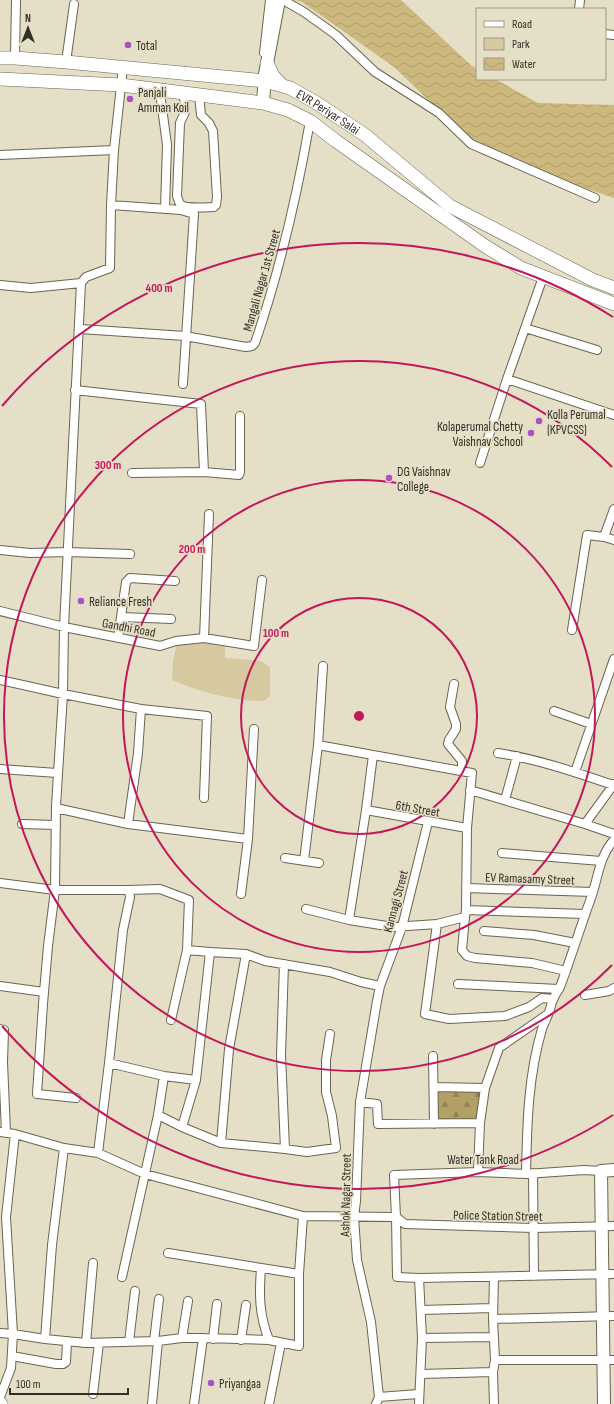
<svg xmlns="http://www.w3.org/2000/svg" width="614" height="1404" font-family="'Sofia Sans Condensed',sans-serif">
	<defs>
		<pattern id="forest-firs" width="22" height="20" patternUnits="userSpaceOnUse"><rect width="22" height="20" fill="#b3a066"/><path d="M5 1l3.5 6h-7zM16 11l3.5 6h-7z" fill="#928354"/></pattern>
		<pattern id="water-waves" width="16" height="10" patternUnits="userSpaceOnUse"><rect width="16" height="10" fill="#cdb97e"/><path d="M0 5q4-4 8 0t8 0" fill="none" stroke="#b09f6d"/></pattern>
	</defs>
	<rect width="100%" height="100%" fill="#e6dfc7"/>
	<path fill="url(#forest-firs)" d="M435,1087L483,1089L478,1122H434Z"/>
	<path fill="#d6c89f" d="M203,641L225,645V658L261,661L270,667V696L264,701C233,701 200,692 172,680L173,661L177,644Z"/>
	<path fill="url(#water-waves)" d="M295,0H401L472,66L477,69V79H495L538,103L614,105V198L552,177L468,138L394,67L302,2Z"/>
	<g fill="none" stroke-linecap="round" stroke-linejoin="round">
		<g stroke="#6b644f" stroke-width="10">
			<path id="street" d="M283,0L304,12L336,35L375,72L439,113L471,144L595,198
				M579,9L580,0
				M605,34L613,35
				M264,53L270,0
				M15,58L16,0
				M66,62L74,4
				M162,88L161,100L167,145L165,209
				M184,93L185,112L180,123L177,196C178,199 179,203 181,205C187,209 207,207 214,207L216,205L217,197L213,131L209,123L201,115L199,95
				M0,155L114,150
				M111,205L181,210L194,214L183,384
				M0,285L31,288L81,283
				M525,328L597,350
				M80,329L185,336L246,347L252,346L255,343C280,270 297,196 310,121
				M507,379L614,415
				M75,390L201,404L204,472
				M480,463L507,379L543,277
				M132,473L204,472L239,475L240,472V416
				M604,537L614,509
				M0,550L30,553L68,552L130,554
				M0,611L64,627L160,646L176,641L204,638L254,646L262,580
				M122,617L171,619
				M572,630L587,535L604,537L614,540
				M118,638L126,582L130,578L175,581
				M204,638L209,514
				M0,680L63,694L141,709L138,753L128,824
				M454,684L450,707L456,724V729L449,740L448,744L462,761V771
				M141,709L207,716L204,798
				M554,711L591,724
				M318,745L472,773L467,828L466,910L465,917L437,924L425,1014L449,1019L505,1016L529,1007L542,998L553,999
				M498,753C537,759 575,772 613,785
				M373,755L366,810L349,920L393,927L437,924
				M0,769L57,773
				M575,772L614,659
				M470,790L585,824L614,834
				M505,800L517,756
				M56,808L128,824L248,839
				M366,810L467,828
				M22,824L56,825
				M585,824L614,784
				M502,853L601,861
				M285,858L319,863
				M304,861L318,745L323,666
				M0,883L55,890H129L130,897L123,930L109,1063L98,1153
				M466,888L593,892
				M129,890L160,889L189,900L187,950L210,952
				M241,894L248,839L254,729
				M306,909L349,920
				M466,910L585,914
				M465,917L462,950L467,956L475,958L532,963L566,971
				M484,931L534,935L575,943
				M458,984L559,989
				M0,986L44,992
				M585,995L609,991L614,988
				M171,1020L187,950
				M0,1029L4,1030L3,1062L6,1133
				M433,1056L434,1124
				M109,1063L164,1076L196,1080
				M434,1087L485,1088
				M76,1098L37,1094L43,1004L48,946L55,890L56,806L63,694L64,627L81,283L86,277L110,268L111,205L114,150L123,67
				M360,1102L377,1104L378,1124L480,1123
				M158,1115L182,1127L221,1143L285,1149L281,1055L284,964
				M182,1127L196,1080L210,952L246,954L265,961L330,972L361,982L380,986
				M0,1132L15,1134L64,1148L98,1153L145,1174L303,1216L396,1217
				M221,1143L229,1049L246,954
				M285,1149L307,1152L336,1148L332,1116L326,1092V1060L330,1034
				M601,1171L584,1170L526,1174L478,1172L394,1175L396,1217L397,1277L419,1278L614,1274
				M478,1172L480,1123L485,1088L499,1048L548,1014
				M533,1173L534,1276
				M526,1174C527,1125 528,1076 542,1029C544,1023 547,1018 549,1012C551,1008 551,1002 554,998C555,994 558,991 560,987C571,958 580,928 591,898C598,879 599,856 614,840
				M396,1217L405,1224L534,1228L614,1226
				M168,1253L299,1274
				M261,1268C259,1294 259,1315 269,1340
				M122,1277L158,1115L164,1076
				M494,1277L493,1319L495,1360L493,1372L494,1404
				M421,1310L493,1308
				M493,1319L614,1316
				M0,1333L13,1334L45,1339L86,1343L158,1341L182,1338H203L269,1340L299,1346V1274L303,1216
				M182,1338L188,1301
				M422,1338L494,1337
				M45,1339L52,1245L64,1148
				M213,1339L217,1304
				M241,1340L246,1305
				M154,1341L159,1299
				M129,1342L135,1291
				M86,1343L93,1263
				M12,1356L56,1364H63L66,1362L67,1341
				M495,1360H614
				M421,1374L493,1372
				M93,1394L99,1343
				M0,1397L11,1368L13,1334L6,1217L15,1134
				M379,1397L418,1394
				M152,1404L158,1341
				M194,1404L203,1338
				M269,1404L281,1343
				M376,1404L379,1397L371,1322L357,1260L354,1217L356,1201L360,1102L377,1001L380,986L402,927L428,822
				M419,1404L422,1338L419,1278"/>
		</g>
		<g stroke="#6b644f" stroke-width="14">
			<path id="secondary" d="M263,103L265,74L279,0
				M604,1404L601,1171L614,1170"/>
		</g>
		<g stroke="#6b644f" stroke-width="14">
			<g id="primary">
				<path id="s1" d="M0,58H15L66,62L265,81L290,88L315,102L365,135L450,206L593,280L614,288"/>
				<path d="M267,63L273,76L281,84"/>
				<path d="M0,79L121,85L263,103L288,110L310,121L336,141L485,246L521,268L614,304"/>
				<path d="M0,1403L1,1404"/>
			</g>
		</g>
		<use href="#street" stroke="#fff" stroke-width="8"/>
		<use href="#secondary" stroke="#fff" stroke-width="12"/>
		<use href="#primary" stroke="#fff" stroke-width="13"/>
	</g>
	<g fill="none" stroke="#c2185b" stroke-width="2">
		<circle cx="359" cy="716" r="118"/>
		<circle cx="359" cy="716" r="236"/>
		<path d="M612 965A355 355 0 1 1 612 467"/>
		<path d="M613 1115A473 473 0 0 1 2 1026M2 406A473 473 0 0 1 613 317"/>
	</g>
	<g fill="#a853c1" stroke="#e6dfc7" stroke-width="1.5">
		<circle cx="128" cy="45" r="4"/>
		<circle cx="130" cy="99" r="4"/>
		<circle cx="539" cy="421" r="4"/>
		<circle cx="531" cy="433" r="4"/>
		<circle cx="389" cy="478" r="4"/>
		<circle cx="81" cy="601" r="4"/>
		<circle cx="211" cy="1383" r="4"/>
	</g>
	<g text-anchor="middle" stroke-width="3.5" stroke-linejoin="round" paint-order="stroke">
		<g font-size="13" fill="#322f26" stroke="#e6dfc7" text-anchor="start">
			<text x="136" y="50">Total</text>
			<text x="138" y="97">Panjali<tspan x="138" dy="15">Amman Koil</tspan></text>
			<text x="547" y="419">Kolla Perumal<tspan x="547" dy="15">(KPVCSS)</tspan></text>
			<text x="523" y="431" text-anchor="end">Kolaperumal Chetty<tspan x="523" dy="15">Vaishnav School</tspan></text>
			<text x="397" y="476">DG Vaishnav<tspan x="397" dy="15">College</tspan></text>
			<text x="89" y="606">Reliance Fresh</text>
			<text x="219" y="1388">Priyangaa</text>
		</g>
		<g font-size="13" fill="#322f26" stroke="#e6dfc7">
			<text dy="5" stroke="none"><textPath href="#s1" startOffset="337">EVR Periyar Salai</textPath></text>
			<text transform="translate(261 280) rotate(-74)" y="5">Mangali Nagar 1st Street</text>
			<text transform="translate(129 627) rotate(11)" y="5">Gandhi Road</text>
			<text transform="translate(418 808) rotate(10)" y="5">6th Street</text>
			<text transform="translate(530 878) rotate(2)" y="5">EV Ramasamy Street</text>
			<text transform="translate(395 901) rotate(-75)" y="5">Kannagi Street</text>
			<text x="483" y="1164">Water Tank Road</text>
			<text transform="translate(345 1195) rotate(-89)" y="5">Ashok Nagar Street</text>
			<text transform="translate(498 1215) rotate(1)" y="5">Police Station Street</text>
		</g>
	</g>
	<circle cx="359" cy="716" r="6" fill="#c2185b" stroke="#e6dfc7" stroke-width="2"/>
	<g font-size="12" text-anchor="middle" font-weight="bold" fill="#c2185b" stroke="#e6dfc7" stroke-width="3.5" stroke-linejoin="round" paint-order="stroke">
		<text x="159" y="292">400 m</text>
		<text x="108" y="469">300 m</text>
		<text x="192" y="553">200 m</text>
		<text x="276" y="637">100 m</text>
	</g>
	<rect x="476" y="8" width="130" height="72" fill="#e6dfc7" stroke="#9e9987"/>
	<rect x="484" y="21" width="20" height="6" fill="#ffffff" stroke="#9e9987"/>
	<text x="512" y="28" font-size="12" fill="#322f26">Road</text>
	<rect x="484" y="38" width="20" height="12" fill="#d6c89f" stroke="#9e9987"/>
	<text x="512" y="48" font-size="12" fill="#322f26">Park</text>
	<rect x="484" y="58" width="20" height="12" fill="url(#water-waves)" stroke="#9e9987"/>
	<text x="512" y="68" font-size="12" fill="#322f26">Water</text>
	<g transform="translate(28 28)" stroke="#e6dfc7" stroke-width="3" paint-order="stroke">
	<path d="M0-3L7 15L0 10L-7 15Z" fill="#322f26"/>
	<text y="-6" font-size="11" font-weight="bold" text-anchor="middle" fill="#322f26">N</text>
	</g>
	<path d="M10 1388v6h118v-6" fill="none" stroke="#322f26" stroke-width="2"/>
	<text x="16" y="1388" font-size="12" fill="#322f26" stroke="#e6dfc7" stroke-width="3" paint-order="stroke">100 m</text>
</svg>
